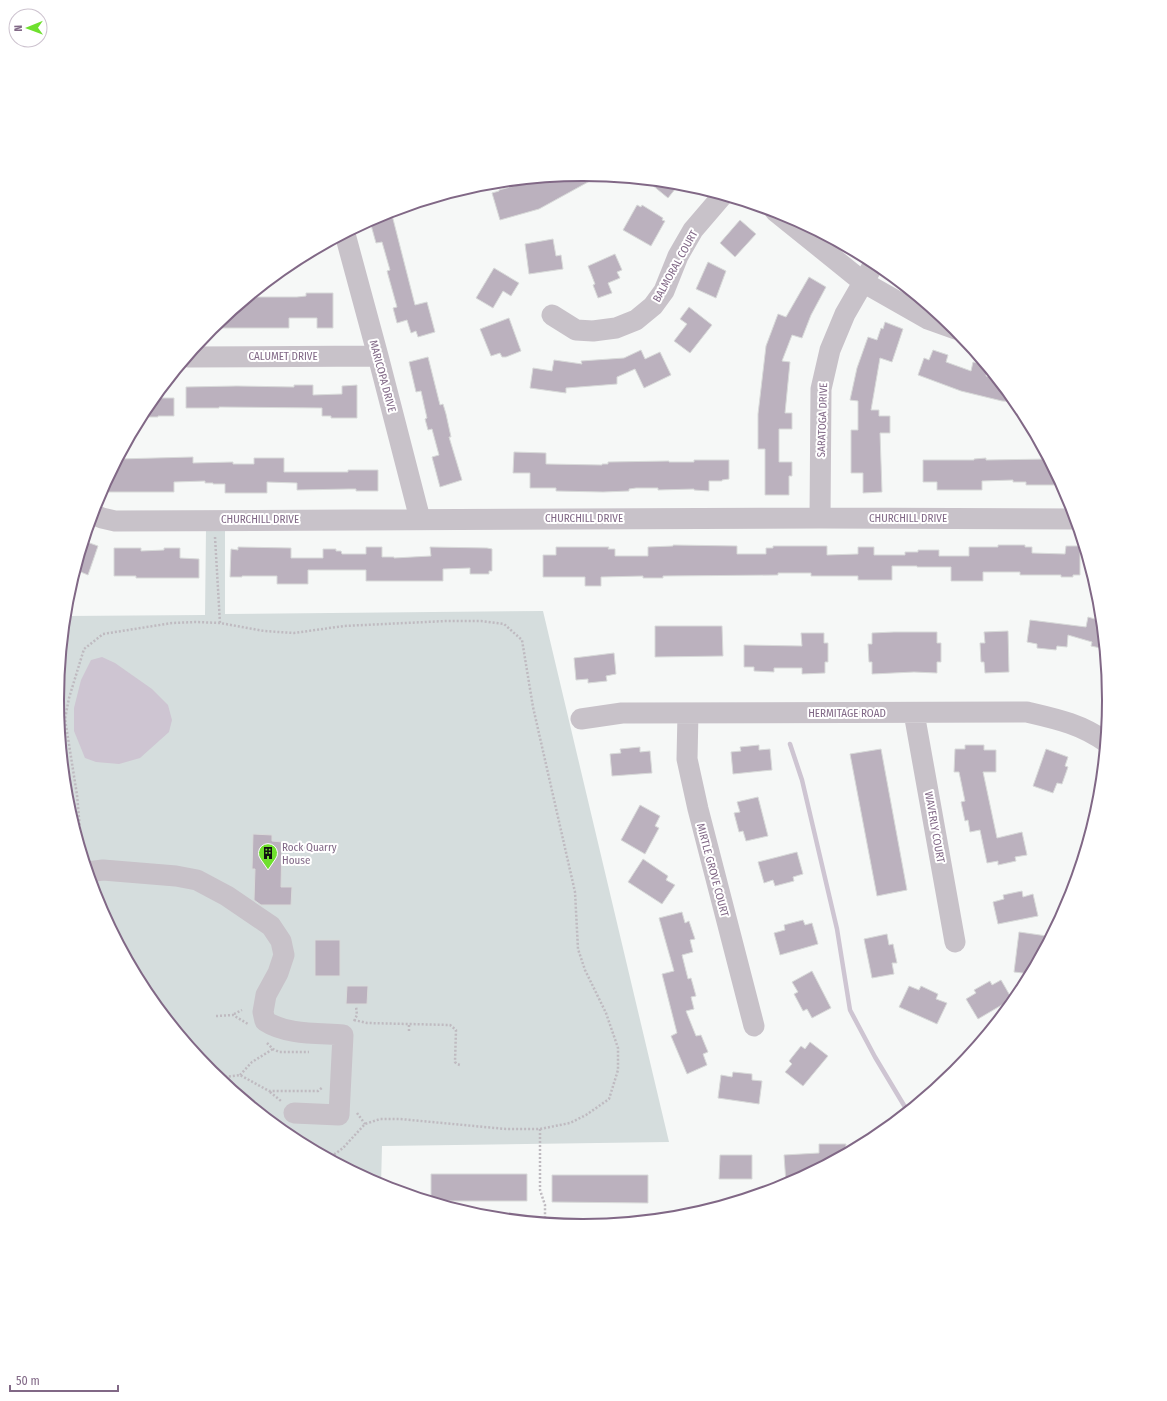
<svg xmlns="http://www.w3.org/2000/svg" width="1167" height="1401" font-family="'Fira Sans Condensed',sans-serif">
	<rect width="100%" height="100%" fill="#f6f8f7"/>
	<path fill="#d5dddd" d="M206,529H225V614L543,611L669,1142L382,1146L381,1186L291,1138L211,1073L146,993L97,902L67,803L57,700L65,616L205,615Z"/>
	<path fill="#cec5d2" d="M102,657L115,663L152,689L168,705L172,720L169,732L140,758L119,764L96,762L85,758L74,731V708L81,680L91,660Z"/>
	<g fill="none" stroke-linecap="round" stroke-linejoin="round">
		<path stroke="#cec5d2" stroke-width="4.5" d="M790,744L802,780L837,929L850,1010L875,1057L908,1112"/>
	</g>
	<path fill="#bbb1be" stroke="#d8dad9" d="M584,174L599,176L539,209L500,220L492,193L499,191V190L533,181V179Z
		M646,180L671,183H680L668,198Z
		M637,205L641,207L642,205L663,218L662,220L665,221L651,246L623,230Z
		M391,211L415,305L427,302L435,332L418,337L416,331L411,333L407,320L397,323L393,308L397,307L387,271L390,270L382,242L376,243L371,225H373L372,220L382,214Z
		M740,220L756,234L735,257L720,243Z
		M553,239L556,256L561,255L563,269L529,274L525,244Z
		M615,254L622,270L617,272L620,278L608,283L612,293L598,298L593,285L595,284L588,266Z
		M708,262L726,271L716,298L696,289Z
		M494,268L519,283L511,296L503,291L493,308L476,298Z
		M809,277L826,287L811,315L802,338L792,335L782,361L790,362L785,413H792V429H779V462H792V476H789V495H765V449H758V414L766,346L778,314L786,317Z
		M306,293H333V328H317V318H289V328H211L249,297H297L306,296Z
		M689,307L712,325L690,353L674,341L687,324L680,319Z
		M509,318L521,351L506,357H502L500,353L491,356L480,329Z
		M885,322L903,329L892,362L880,358L871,410H879V416H890V433H880L882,492L863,493V473H851V430H858V401L850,400L857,368L868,337L877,340L881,328L883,329Z
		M641,350L645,359L660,352L671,375L644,388L635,369L617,377V384L566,388V393L530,388L533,368L552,371L554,360L582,364L581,361L624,358Z
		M933,350L948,355L946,362L971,371L973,362L986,365L988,368L986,376L998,379L1017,402L1002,401L961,391L918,375L924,358L929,360Z
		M428,357L440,405L443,404L446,414L451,437H449L462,480L440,487L432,457L439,455L432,429L428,430L425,419L427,418L421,391L416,392L409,362Z
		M294,385H313V395L342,394V386L357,385V418H331V416H322V408L219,407V408H186V387L237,386L294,387Z
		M154,398H174V416H158V417H147V416H142L146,408Z
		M514,452L546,453V464L602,465V464H608V462L669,461V462H694V460H729V479L722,480V481H709V491L694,490V489L658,490V488H636L629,489V491L603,492L556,491V488H530V473H513Z
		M193,457V463L233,462V464H254V458H284V472H348V470H378V491H356V489H348L297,490V483L267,482V493H225V484H213V483H205V481L174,482V492H107V480L118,459Z
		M986,458V460L1048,459L1062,485H1026V482H1013V480L982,481V490H937V482H923V460H974V459Z
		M84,541L98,546L88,575L76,570Z
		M673,545L737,546V554H766V548H773V546H827V555L858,554V547H874V555H905V552H918V550H939V556H969V547H998V545H1025V547H1032V553L1065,554L1066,546H1080V575H1073V577H1061V575H1020V572H983V581H951V567H917V566H892V580H858V576H811V573H778V575L663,576V578H643V576L601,577V586H585V577H543V555H556V547H609L608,549H615V556H648V547L673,546Z
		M238,547L291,548V558H323V549H336V551H341L342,554H366V547H382V557H394V558L431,556L430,547L487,548L492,549V571H489V574H470V568L443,569V581H366V570H308V584H277V576H242V577H230L231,549L238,550Z
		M114,548H141V551L164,550V548H180V558L199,559V578H136V576H114Z
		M1100,613H1101L1105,649L1091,646L1092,642L1068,635L1067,647L1057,646L1056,650L1037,648V644L1027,642L1030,620L1086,627L1088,617L1098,620Z
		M655,626H722L723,656L655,657Z
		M1008,631L1009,672L985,673L984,662H981L980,643H985L984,632Z
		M894,632H937V643H941V662H937V673L914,672L872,674V662H869L868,644H872V633Z
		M801,633H824V643H828V662H825V673L802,674V668H774V672L754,671V667H744V645L802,646Z
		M614,653L616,674L606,676L607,681L588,683V679L576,680L574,658Z
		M759,745V750L770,749L772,770L733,774L731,752L741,751L740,747Z
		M965,745H984V750H996V772H983L997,838L1022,832L1027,855L1015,857L1016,861L998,865V861L987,863L980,830L970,832L968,820L965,821L961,802L965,801L959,772H954L955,749H965Z
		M640,747V752L650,751L652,773L612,776L610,754L621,753L620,749Z
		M881,749L907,890L877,896L850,754Z
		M1046,749L1068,757L1065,766L1068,767L1062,784L1057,783L1053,793L1033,786Z
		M758,797L768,836L746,841L743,831L739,832L734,813L740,812L737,802Z
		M640,805L660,816L655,826L659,828L645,854L621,840Z
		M253,834L272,835V841L282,842L281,887H292L291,905H261L254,900L255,869H252Z
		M797,852L803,874L793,877L794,881L775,886L773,880L764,883L758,862Z
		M643,859L668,876L666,880L675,885L662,904L628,882Z
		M1022,891L1023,897L1033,894L1038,916L998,924L993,902L1004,899L1003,895Z
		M682,912L685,923L689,921L695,939L690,940L693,952L682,955L688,979L691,978L696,996L691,997L694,1009L686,1011L696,1036L701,1035L708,1052L703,1054L707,1065L687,1074L671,1036L677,1033L662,974L674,971L659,918Z
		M803,920L805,925L812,923L818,944L780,955L774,933L785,930L784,925Z
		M1019,932L1047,936L1045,949L1031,974L1014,972Z
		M887,934L889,945L893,944L897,963H892L894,974L872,978L864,939Z
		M315,940H340V976H315Z
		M812,971L831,1008L812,1018L807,1009L803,1011L794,994L798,992L792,982Z
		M1001,980L1012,999L978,1019L966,999L976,993L974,990L990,981L992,985Z
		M347,986H368L367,1004H346Z
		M909,986L919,990L921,986L938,994L936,999L947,1003L937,1024L899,1007Z
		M810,1042L828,1056L803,1086L785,1072L792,1064L789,1061L801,1046L805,1049Z
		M733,1072L752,1074V1080L762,1081L759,1104L718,1098L721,1075L732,1077Z
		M819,1144H846L845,1155L793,1183H786L784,1155L819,1153Z
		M720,1155H752V1179H719Z
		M431,1174H527V1201H431Z
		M552,1175H648V1203L552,1202Z"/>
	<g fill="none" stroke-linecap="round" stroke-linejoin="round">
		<path stroke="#bfbac0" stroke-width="2.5" stroke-dasharray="2 2" stroke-linecap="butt" d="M215,537L220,623
			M82,853L77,795L65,719L69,698L84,649L103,634L172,623L196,622L220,623L264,631L294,633L344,626L446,621H481L504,624L522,640L533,707L575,892L578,949L585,970L606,1013L618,1048V1070L609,1099L586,1115L570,1123L540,1129H506L400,1119H380L365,1124L343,1148L332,1156L327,1158
			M234,1014L242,1010
			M216,1016L233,1015L248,1024
			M354,1020L367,1023L450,1025L456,1030L455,1062L457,1064L460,1065
			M354,1021L357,1015L356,1006
			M409,1031V1024
			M267,1043L273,1049L279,1052H309
			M240,1075L252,1062L273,1049
			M217,1078L240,1075L269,1091H318L323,1087
			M270,1092L281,1101
			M357,1113L365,1124
			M540,1129V1190L545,1205V1223"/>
		<path stroke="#c8c2c9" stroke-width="21" d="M775,211L863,282L928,319L956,329
			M345,234L378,356L420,519
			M552,315L576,330L593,331L616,328L636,320L653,306L664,291L678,256L693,230L723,195
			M188,357L378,356
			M92,514L102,518L115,521L820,518L1076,519
			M820,518L821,389L830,350L845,314L875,262
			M688,713L687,759L698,809L754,1026
			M914,713L955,942
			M581,719L622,713L1027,712C1057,719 1081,724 1106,742
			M88,872L103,870L176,876L197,880L227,896L271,926L281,941L284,955L278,973L266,995L263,1012L265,1021C286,1035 319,1033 343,1035L339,1115L294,1113"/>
	</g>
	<defs>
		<g id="building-pin" transform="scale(1)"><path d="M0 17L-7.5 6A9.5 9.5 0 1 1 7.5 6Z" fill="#6fe02e" stroke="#fff"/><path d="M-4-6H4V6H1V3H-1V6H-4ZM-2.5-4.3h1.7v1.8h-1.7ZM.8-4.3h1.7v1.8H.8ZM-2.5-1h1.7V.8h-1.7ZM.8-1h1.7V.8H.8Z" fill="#111"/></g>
	</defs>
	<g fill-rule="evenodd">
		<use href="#building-pin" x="268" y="853"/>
	</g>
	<g text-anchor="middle" stroke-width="4" stroke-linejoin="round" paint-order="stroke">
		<g font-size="11" fill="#816886" stroke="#fff">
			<text transform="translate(675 266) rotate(-61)" y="4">BALMORAL COURT</text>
			<text x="283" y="360">CALUMET DRIVE</text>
			<text transform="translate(383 376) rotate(75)" y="4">MARICOPA DRIVE</text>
			<text transform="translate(822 420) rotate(-88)" y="4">SARATOGA DRIVE</text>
			<text x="584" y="522">CHURCHILL DRIVE</text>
			<text x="908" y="522">CHURCHILL DRIVE</text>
			<text x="260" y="523">CHURCHILL DRIVE</text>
			<text x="847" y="717">HERMITAGE ROAD</text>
			<text transform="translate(935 827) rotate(80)" y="4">WAVERLY COURT</text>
			<text transform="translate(713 870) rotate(75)" y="4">MIRTLE GROVE COURT</text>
		</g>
		<g font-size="11" fill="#816886" stroke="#fff" text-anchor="start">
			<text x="282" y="851">Rock Quarry<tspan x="282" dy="13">House</tspan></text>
		</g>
	</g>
	<path d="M0 0H1167V1401H0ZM64 700a519 519 0 1 1 1038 0a519 519 0 1 1-1038 0Z" fill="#fff" fill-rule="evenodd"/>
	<path fill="none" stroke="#816886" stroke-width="2" d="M64 700a519 519 0 1 1 1038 0a519 519 0 1 1-1038 0Z"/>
	<g transform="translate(28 28) rotate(269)"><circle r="19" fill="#ffffff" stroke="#cdc3cf"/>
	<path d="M0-3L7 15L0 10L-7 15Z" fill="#6fe02e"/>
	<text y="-6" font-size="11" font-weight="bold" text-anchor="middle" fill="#816886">N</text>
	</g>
	<path d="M10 1385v6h108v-6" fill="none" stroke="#816886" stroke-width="2"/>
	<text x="16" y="1385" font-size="12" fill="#816886" stroke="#ffffff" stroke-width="3" paint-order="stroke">50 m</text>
</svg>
